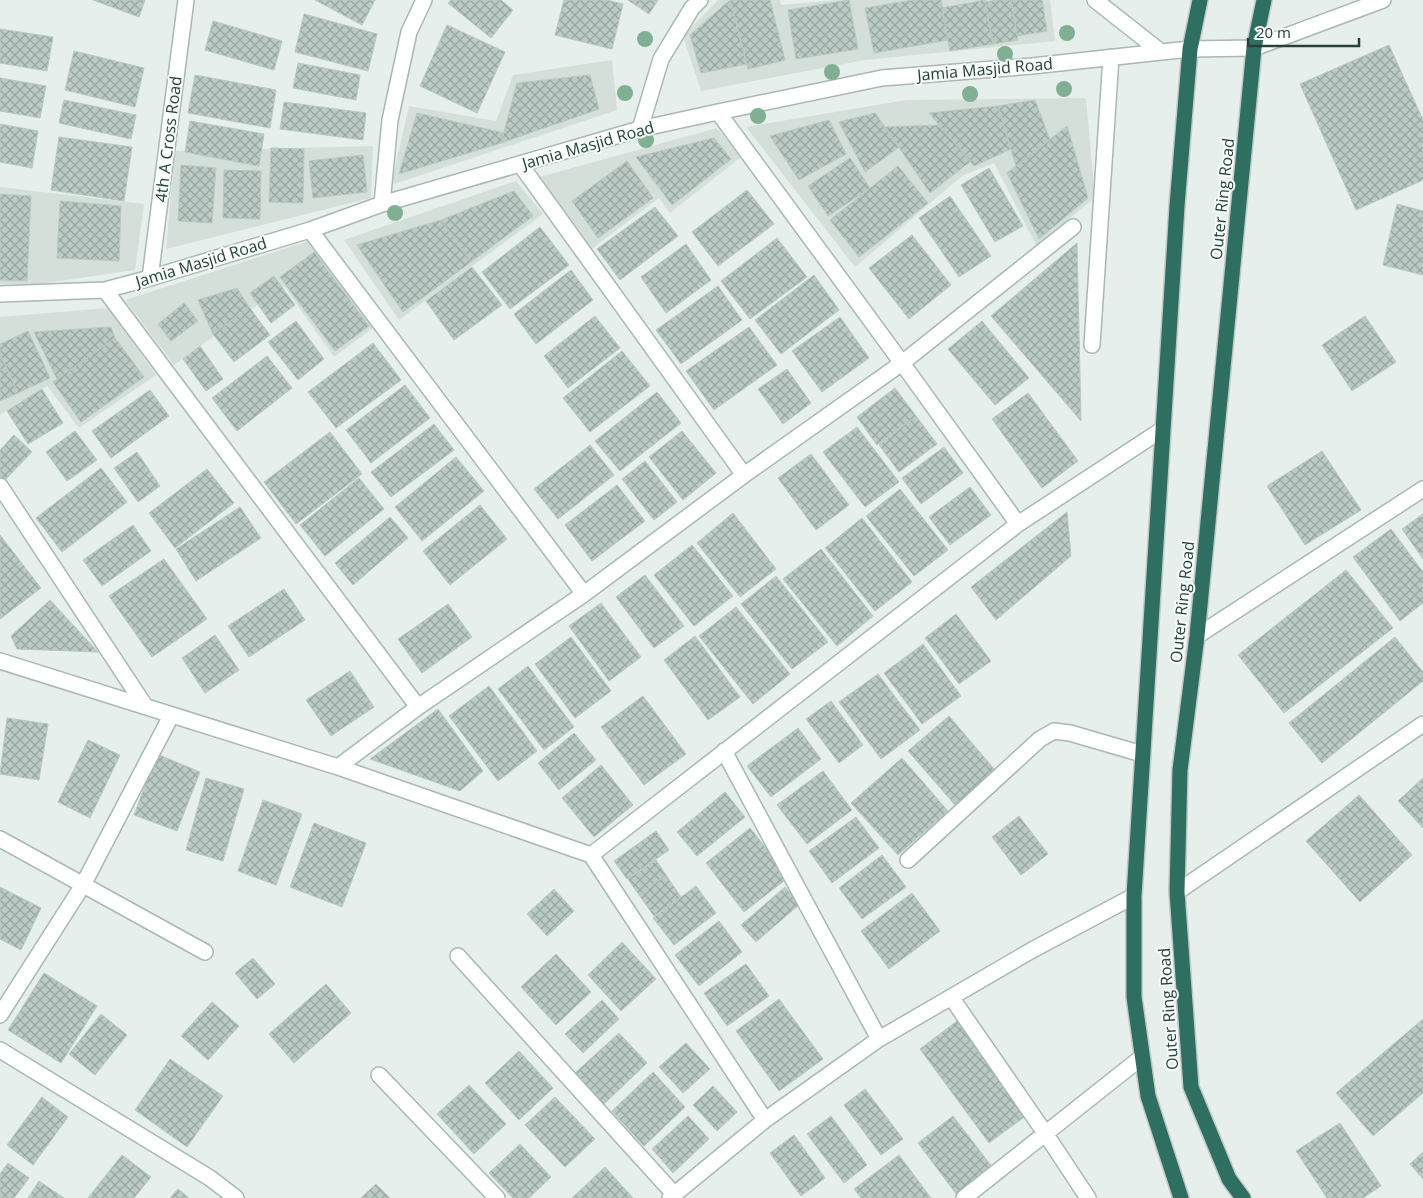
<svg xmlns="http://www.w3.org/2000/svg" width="1423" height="1198" font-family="'Open Sans',sans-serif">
	<defs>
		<pattern id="building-cross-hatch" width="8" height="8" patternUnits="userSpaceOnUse" patternTransform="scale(1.25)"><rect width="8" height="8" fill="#bbcac4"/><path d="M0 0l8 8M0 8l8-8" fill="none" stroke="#98a6a0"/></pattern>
	</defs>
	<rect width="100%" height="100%" fill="#e6efeb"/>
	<path fill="#d4dfda" d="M718,0H780L781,5L838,0H1050L1055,41L865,60L701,91L683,36Z
		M612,60L617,110L391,185L409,106L496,121L513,75Z
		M1086,98L1095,198L1036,245L994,163L962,176L855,267L746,127L907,100Z
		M717,128L741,157L670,213L659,198L590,250L536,178Z
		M373,146L371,198L166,249L175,151Z
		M516,181L543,214L399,320L344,240Z
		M0,187L144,204L135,270L39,284H0Z
		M312,240L374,327L334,357L284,286L174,365L125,300Z
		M108,308L156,375L79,428L47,386L0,415V317Z"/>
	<path fill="url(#building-cross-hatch)" stroke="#b8c9c2" d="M93,0H145L139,17Z
		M315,0H375L362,25Z
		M451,0H501L513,10L491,38L448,3Z
		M564,0H607L623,4L612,49L555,35Z
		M628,0H658L649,14Z
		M730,0H770L785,60L748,69Z
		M730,0L747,64L701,73L690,35Z
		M849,0L858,49L796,59L788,10Z
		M913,0H941L948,40L874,53L865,8Z
		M985,0L993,44L950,51L942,8Z
		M997,0H1011L1018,40L993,44L985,2Z
		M1011,0H1042L1047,31L1017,36Z
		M304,14L377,34L368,71L295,52Z
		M213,21L282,41L274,70L205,50Z
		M447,25L505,52L477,113L420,86Z
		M0,29L53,37L47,71L0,63Z
		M1389,45L1423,120V180L1356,210L1300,84Z
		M74,51L144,68L135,107L65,90Z
		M298,63L360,75L356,100L293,88Z
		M195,75L276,90L270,128L188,113Z
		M590,75L599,109L501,143L517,83Z
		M0,78L46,86L40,118L0,111Z
		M64,100L136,115L131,139L59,123Z
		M1035,100L1050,140L1016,166L998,106Z
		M284,102L366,113L363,140L280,129Z
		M998,106L1011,149L974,166L929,113Z
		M417,113L504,133L501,143L399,174Z
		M875,113L899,147L865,172L839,122Z
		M829,120L846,154L799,180L770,136Z
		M190,121L264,134L259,166L185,152Z
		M0,124L38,131L32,168L0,162Z
		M939,125L971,161L930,193L885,127Z
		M1067,126L1088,198L1039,239L1007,173Z
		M59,137L132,147L124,201L51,190Z
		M714,138L731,159L672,205L636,157Z
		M271,148L304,149L303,203L269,202Z
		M363,155L367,192L313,198L309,161Z
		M850,158L870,188L828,216L808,186Z
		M627,161L653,198L598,238L572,201Z
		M181,165L216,168L212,223L178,221Z
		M898,166L928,203L859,257L830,220Z
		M989,168L1023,226L995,242L961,185Z
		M224,170L261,171L260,219L223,218Z
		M747,190L774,224L718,266L692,232Z
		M514,191L533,216L471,262L441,220Z
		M0,194L31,196L27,281L0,280Z
		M950,196L991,256L959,277L919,218Z
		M60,201L121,206L119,261L57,258Z
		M1397,204L1423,211V275L1383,265Z
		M655,207L678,236L620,280L597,249Z
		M441,220L471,262L403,312L357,245Z
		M540,227L569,265L510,309L482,272Z
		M912,235L951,285L909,319L869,268Z
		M777,238L807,277L750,319L721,281Z
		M1077,243L1081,421L991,316Z
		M686,244L711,280L666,313L641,277Z
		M314,252L369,326L335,351L280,277Z
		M472,267L502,305L454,340L426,301Z
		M571,270L593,300L536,344L514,314Z
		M814,275L839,310L781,354L755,320Z
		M274,276L295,305L271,323L250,293Z
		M718,286L742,320L681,364L656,330Z
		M237,288L249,307L213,334L198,300Z
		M184,303L198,321L171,341L158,324Z
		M249,307L270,335L234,362L213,334Z
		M595,316L620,348L568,388L544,356Z
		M1365,316L1396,362L1352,391L1322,345Z
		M840,317L869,358L822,392L792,351Z
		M296,321L324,359L298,380L268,342Z
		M982,321L1029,378L995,405L948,349Z
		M111,327L115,338L57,379L34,332Z
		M749,327L777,365L714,410L686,371Z
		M28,331L50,378L18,393L0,354V344Z
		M115,338L144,377L81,422L53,382Z
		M373,343L401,380L336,428L308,392Z
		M200,346L223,379L206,391L183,359Z
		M622,351L650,386L590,432L563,398Z
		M0,354L18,393L0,401Z
		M267,356L292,388L237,431L212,398Z
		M787,369L811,403L783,424L758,389Z
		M405,385L430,418L371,463L346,430Z
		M895,388L916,416L877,445L857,417Z
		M42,389L63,423L28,444L7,411Z
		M150,390L169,416L111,458L92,431Z
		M657,392L681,423L620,471L595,441Z
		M1028,393L1078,461L1042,488L992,419Z
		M916,416L937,444L899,472L879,445Z
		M434,424L454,450L391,497L371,472Z
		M857,427L899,482L865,507L823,452Z
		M75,431L97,460L67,481L46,452Z
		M682,431L716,473L683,500L649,457Z
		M330,432L362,474L296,524L264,482Z
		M14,435L32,452L4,481L0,477V450Z
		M590,445L614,475L558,519L534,489Z
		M944,447L963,473L921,504L902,478Z
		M1322,451L1361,510L1305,545L1267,486Z
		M137,452L160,486L138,502L114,468Z
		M811,454L849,505L816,530L778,478Z
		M456,457L484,491L422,541L395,507Z
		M645,461L677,502L654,520L622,479Z
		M101,468L127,502L62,552L36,518Z
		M207,469L234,503L175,548L149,513Z
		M359,478L384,509L325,556L300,525Z
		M617,485L645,521L592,561L565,525Z
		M970,487L991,515L950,545L929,517Z
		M900,489L948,550L914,576L866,516Z
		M480,505L507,539L450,585L423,551Z
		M240,507L261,538L196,581L176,549Z
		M1067,512L1071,556L996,620L971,587Z
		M733,513L776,569L740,597L697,543Z
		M1423,514V559L1402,529Z
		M390,517L408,538L353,585L335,563Z
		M862,518L912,582L875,611L825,548Z
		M133,525L151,551L102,586L83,560Z
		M1391,529L1423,572V603L1400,621L1353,557Z
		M0,535L41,588L0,619Z
		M692,545L733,596L694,626L654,575Z
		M821,549L873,616L837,646L783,579Z
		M164,559L207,619L152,657L109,596Z
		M1346,570L1393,628L1284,713L1238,655Z
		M645,575L684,626L654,648L616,597Z
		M776,576L828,642L792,669L741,604Z
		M284,589L305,620L249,657L228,626Z
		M50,600L98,652L17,649L11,636Z
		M601,603L641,657L609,681L569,626Z
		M448,604L472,637L422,673L398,639Z
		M736,607L790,674L753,704L699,636Z
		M956,614L991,661L959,684L925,638Z
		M215,635L239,670L205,693L182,658Z
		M695,636L740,697L708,720L664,660Z
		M571,637L611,691L575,718L535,664Z
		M1395,637L1423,672V681L1322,763L1289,723Z
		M923,644L961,696L922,724L884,673Z
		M528,666L574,727L544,750L498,689Z
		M350,671L374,707L331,736L306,700Z
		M878,674L920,730L881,759L839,702Z
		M489,686L537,751L498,781L449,716Z
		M643,696L686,754L644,785L601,727Z
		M831,701L863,745L839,763L806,719Z
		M438,709L483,771L460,791L370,759Z
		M949,716L995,770L955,805L908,751Z
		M7,718L48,724L39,780L0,774Z
		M798,728L821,759L771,797L747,766Z
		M574,733L596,760L559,790L538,763Z
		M88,740L120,755L90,818L58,802Z
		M157,754L200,772L177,831L134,815Z
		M902,758L948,811L898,855L851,803Z
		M601,765L633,805L594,837L562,798Z
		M823,771L852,810L807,844L777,805Z
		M206,778L244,789L223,861L186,850Z
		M1423,778V828L1398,801Z
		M725,792L745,817L697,856L677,832Z
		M1359,795L1412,855L1360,902L1306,841Z
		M263,800L302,814L276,885L238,871Z
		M1019,816L1048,854L1021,875L992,837Z
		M856,817L879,848L832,883L809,851Z
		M314,823L366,843L342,907L290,887Z
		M750,828L789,877L744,912L706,863Z
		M656,831L669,850L627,879L614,861Z
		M882,855L906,887L862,919L839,888Z
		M656,860L666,875L639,895L628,879Z
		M666,875L681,897L654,916L639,895Z
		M696,886L716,913L674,945L653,918Z
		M0,887L41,908L21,950L0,939Z
		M785,887L800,904L756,942L741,925Z
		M554,889L574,911L547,936L527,914Z
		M912,893L940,931L889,969L861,931Z
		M719,921L742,952L699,986L675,955Z
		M622,942L656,979L621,1011L588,975Z
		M556,954L591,992L556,1025L521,987Z
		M253,958L275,984L257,999L235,973Z
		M746,964L769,996L727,1026L704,993Z
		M44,973L97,1006L61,1063L8,1030Z
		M326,984L351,1013L294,1063L269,1034Z
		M779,999L823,1059L779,1091L736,1031Z
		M602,1000L619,1019L583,1053L565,1034Z
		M212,1002L239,1026L208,1060L181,1036Z
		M101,1014L127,1035L95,1075L69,1054Z
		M1423,1019V1093L1373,1136L1336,1093Z
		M957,1021L1027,1115L989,1143L920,1049Z
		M619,1033L647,1063L603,1105L574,1074Z
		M686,1043L710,1069L683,1093L659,1067Z
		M519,1051L553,1088L519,1120L485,1083Z
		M170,1059L223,1096L187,1147L135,1110Z
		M653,1072L685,1107L644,1146L612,1111Z
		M469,1085L506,1124L474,1154L437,1114Z
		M713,1086L737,1112L717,1131L693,1105Z
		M865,1089L903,1139L881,1155L844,1105Z
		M42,1097L68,1117L33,1165L7,1145Z
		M555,1097L595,1139L565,1167L525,1125Z
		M688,1116L709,1139L673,1173L652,1149Z
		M831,1116L867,1165L844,1183L807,1134Z
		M953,1116L993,1168L957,1195L918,1143Z
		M1340,1123L1381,1186L1363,1198H1327L1296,1151Z
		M794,1135L825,1178L801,1196L770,1153Z
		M520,1144L551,1177L529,1198H513L489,1173Z
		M1423,1152V1179L1410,1164Z
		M122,1155L151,1177L134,1198H88Z
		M899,1155L931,1198H861L854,1189Z
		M8,1163L29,1178L14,1198H0V1174Z
		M605,1167L633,1198H572Z
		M39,1181L64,1198H28Z
		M376,1184L390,1198H361Z
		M178,1189L189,1198H170Z"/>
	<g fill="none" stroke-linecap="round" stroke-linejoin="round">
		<g stroke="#a8b8b2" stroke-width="18">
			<path id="minor" d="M1095,0L1161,52
				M718,112L902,363L1018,524
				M640,129L661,59L692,8L700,0
				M520,164L744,475
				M382,204L390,120L409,32L424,0
				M310,230L584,594
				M150,278L186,0
				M105,290L418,707
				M0,294L105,290L150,278L310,230L382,204L640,129L718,112L882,78L1032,66L1161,52L1190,49L1254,48L1383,0
				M1092,345L1111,57
				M0,486L145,706
				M1197,636L1423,489
				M0,661L338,767L591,855L765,1120
				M724,751L879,1039
				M338,767L418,707L584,594L744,475L902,363L1073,227
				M0,839L205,952
				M591,855L1018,524L1163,429
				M908,860L1040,739L1054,731L1070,733L1142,754
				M1177,892L1423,724
				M458,956L674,1194
				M951,997L1045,1133L1088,1198
				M0,1015L83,885L171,716
				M0,1050L210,1178L236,1198
				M379,1075L497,1198
				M670,1198L765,1120L879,1039L1034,949L1134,896
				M964,1198L1142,1057"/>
		</g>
		<g stroke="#c2cac8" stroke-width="18">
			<path id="highway" d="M1181,1198L1148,1096L1134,997V896L1177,206L1190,49L1200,0
				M1243,1198L1229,1179L1191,1087L1177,892L1180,770L1197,636L1254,48L1264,0"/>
		</g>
		<use href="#minor" stroke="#fff" stroke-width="15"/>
		<use href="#highway" stroke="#2f6f62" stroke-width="15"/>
	</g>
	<g fill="#80af93">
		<circle cx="1067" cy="33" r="8"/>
		<circle cx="645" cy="39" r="8"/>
		<circle cx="1005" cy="54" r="8"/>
		<circle cx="832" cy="72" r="8"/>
		<circle cx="1064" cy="89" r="8"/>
		<circle cx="625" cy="93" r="8"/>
		<circle cx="970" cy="94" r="8"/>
		<circle cx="758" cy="116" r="8"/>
		<circle cx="646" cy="140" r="8"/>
		<circle cx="395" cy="213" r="8"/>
	</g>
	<g text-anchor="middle" stroke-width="4" stroke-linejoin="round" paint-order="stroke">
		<g font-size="16" fill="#24423a" stroke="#f7fbf9">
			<text transform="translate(985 69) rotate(-5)" y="6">Jamia Masjid Road</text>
			<text transform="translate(168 139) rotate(-83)" y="6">4th A Cross Road</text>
			<text transform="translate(588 145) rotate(-16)" y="6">Jamia Masjid Road</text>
			<text transform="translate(1222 199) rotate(-84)" y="6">Outer Ring Road</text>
			<text transform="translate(201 262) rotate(-17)" y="6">Jamia Masjid Road</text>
			<text transform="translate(1182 602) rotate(-84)" y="6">Outer Ring Road</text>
			<text transform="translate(1168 1009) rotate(-94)" y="6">Outer Ring Road</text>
		</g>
	</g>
	<path d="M1248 38v8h111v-8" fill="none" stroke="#24423a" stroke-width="2.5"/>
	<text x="1256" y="38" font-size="15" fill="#24423a" stroke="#f7fbf9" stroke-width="4" paint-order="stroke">20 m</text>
</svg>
